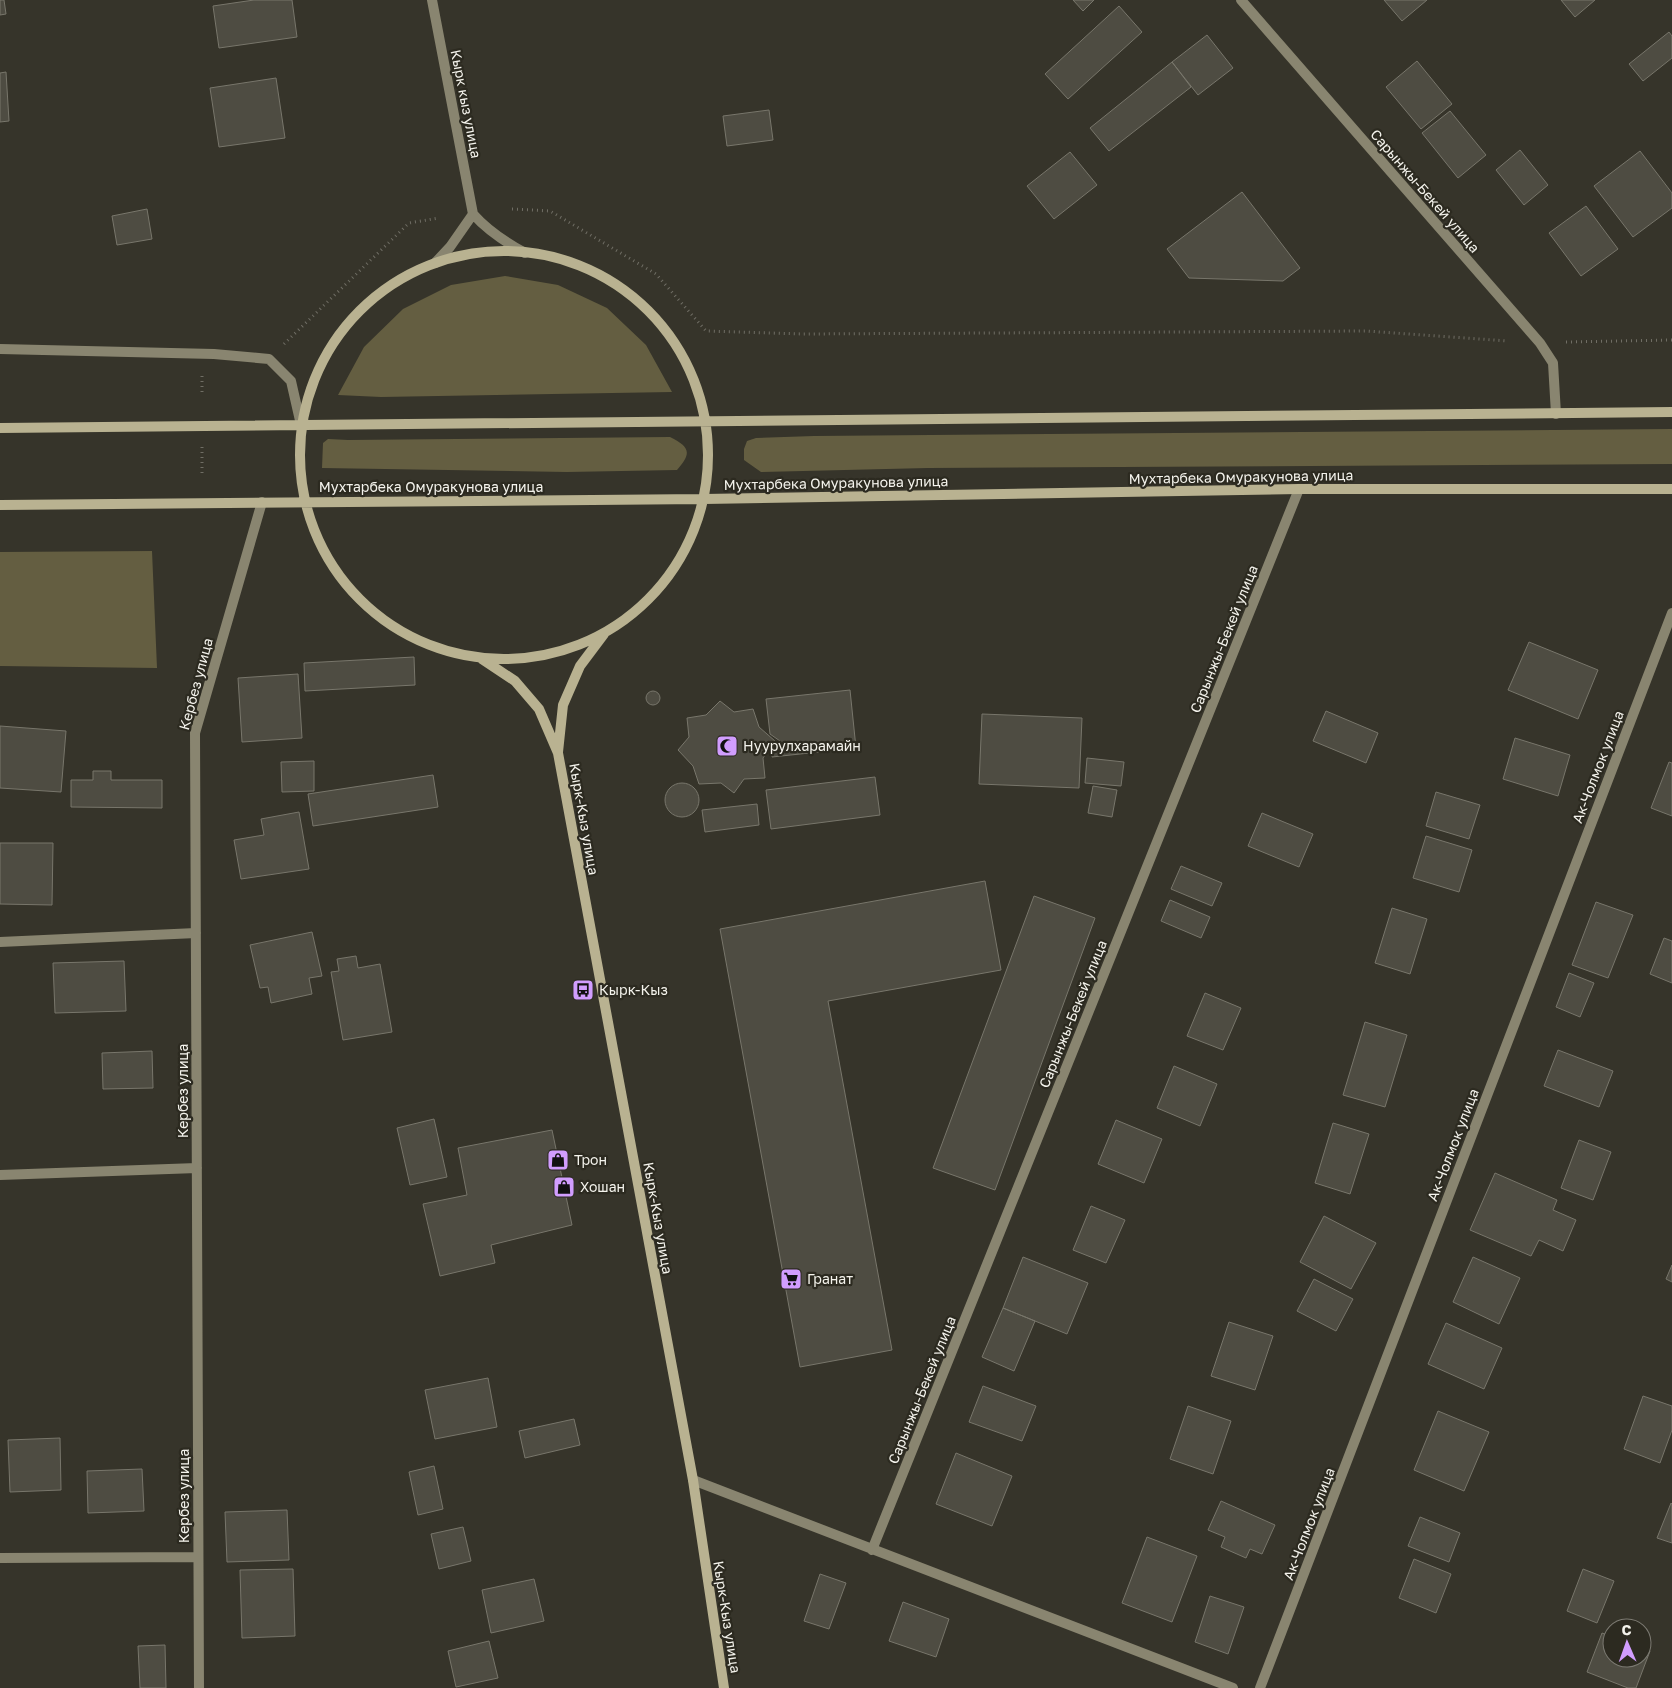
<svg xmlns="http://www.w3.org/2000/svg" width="1672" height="1688" font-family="'Golos Text',sans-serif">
	<rect width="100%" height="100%" fill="#36342a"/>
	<path fill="#645e41" d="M505,276L558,285L607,308L646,345L672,392L381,397L338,395L364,347L403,309L451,285Z
		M1672,429V464L928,468L761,472L744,460V449L747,441L756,438L814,436Z
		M670,437C690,447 692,453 677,470L567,472L322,468L323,443L328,439L348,440Z
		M152,551L157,668L0,666V552Z"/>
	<path fill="#4e4c42" stroke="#78766b" d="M0,0H4L6,14L0,15Z
		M254,0H292L297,37L219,48L213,6Z
		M1073,0H1094L1083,11Z
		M1384,0H1427L1402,21Z
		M1561,0H1595L1575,17Z
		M1119,6L1142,32L1068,99L1045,74Z
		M1669,32L1672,36V58L1643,81L1629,64Z
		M1207,35L1233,68L1198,95L1172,62Z
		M1417,61L1452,104L1421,129L1386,87Z
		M1172,62L1191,87L1109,151L1090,128Z
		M6,72L9,121L0,122V73Z
		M276,78L285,138L219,147L210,88Z
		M769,110L773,140L727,146L723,116Z
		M1450,111L1486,155L1458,178L1422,133Z
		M1520,150L1548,185L1524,205L1496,170Z
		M1640,151L1672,193V208L1633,237L1594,186Z
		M1070,152L1097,185L1054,219L1027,186Z
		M1242,192L1300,268L1283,281L1189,278L1167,249Z
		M1586,206L1618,249L1581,276L1549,233Z
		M147,209L152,239L117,245L112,216Z
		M1529,642L1598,670L1578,719L1508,690Z
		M414,657L415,685L305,691L304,663Z
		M298,674L302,738L242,742L238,678Z
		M850,690L856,748L772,757V752L780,741L770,734L766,699Z
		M646 698a7 7 0 1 1 14 0a7 7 0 1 1-14 0Z
		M720,701L734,712L753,709L759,727L775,741L763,758L765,778L744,779L734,793L721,783L699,784L693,766L678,750L689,737L687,718L706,715Z
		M1326,711L1378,733L1366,763L1313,741Z
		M982,714L1082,718L1079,788L979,784Z
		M0,726L66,731L61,792L0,788Z
		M1515,738L1570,755L1558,796L1503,779Z
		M1087,758L1124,762L1121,786L1085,783Z
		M314,761V791L282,792L281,762Z
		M1669,762L1672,763V816L1651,808Z
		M93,771H111V780H162V808L71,807V780H93Z
		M433,775L438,807L313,826L308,794Z
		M875,777L880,815L771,829L766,790Z
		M665 800a17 17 0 1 1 34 0a17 17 0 1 1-34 0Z
		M1093,786L1117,790L1112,817L1088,813Z
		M1436,792L1480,805L1469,839L1426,826Z
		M757,804L759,825L705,832L702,810Z
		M299,812L309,869L241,879L234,840L264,835L261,819Z
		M1262,813L1313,834L1299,867L1248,846Z
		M1426,836L1472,850L1459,892L1413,878Z
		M0,843H53L52,905L0,904Z
		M1181,866L1222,883L1212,906L1171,889Z
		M985,881L1001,970L828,1001L892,1350L800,1367L720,929Z
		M1034,896L1095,918L995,1190L933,1168Z
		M1170,900L1210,917L1201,938L1161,921Z
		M1596,902L1633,915L1608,978L1572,965Z
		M1392,908L1427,919L1410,974L1375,963Z
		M312,932L322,976L309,978L312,994L271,1003L268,987L260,988L250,945Z
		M1664,938L1672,941V983L1650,974Z
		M356,956L358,968L380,964L392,1032L343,1040L331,972L339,971L337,959Z
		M124,961L126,1011L55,1013L53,963Z
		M1569,973L1594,983L1580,1017L1556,1007Z
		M1205,993L1241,1008L1223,1050L1187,1036Z
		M1365,1022L1407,1035L1385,1107L1343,1095Z
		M1558,1050L1613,1071L1599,1107L1544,1086Z
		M152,1051L153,1088L103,1089L102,1053Z
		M1174,1066L1217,1084L1200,1126L1157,1108Z
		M434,1119L447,1177L410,1185L397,1128Z
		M1116,1120L1162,1139L1144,1183L1098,1164Z
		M1333,1123L1369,1134L1350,1194L1315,1183Z
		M552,1130L572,1225L491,1245L495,1263L440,1276L423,1204L467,1195L458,1148Z
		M1579,1140L1611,1152L1593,1200L1561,1188Z
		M1495,1173L1557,1200L1553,1210L1576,1220L1563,1251L1539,1240L1531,1256L1470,1230Z
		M1091,1206L1125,1220L1106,1263L1073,1250Z
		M1324,1216L1376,1243L1351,1289L1300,1262Z
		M1023,1257L1088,1283L1067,1334L1003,1308Z
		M1473,1257L1520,1278L1499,1324L1453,1302Z
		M1672,1265V1282L1666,1279Z
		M1314,1279L1353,1299L1336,1331L1297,1311Z
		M1003,1308L1035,1321L1014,1371L982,1357Z
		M1229,1322L1273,1336L1255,1390L1211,1376Z
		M1446,1323L1502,1348L1484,1389L1428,1364Z
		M488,1378L497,1427L435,1439L425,1390Z
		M983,1386L1036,1406L1022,1441L969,1422Z
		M1643,1396L1672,1406V1430L1660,1463L1624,1449Z
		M1188,1406L1231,1421L1213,1474L1170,1459Z
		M1438,1411L1489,1432L1464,1491L1414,1470Z
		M574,1419L580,1445L525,1458L519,1431Z
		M60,1438L61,1490L10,1492L8,1440Z
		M956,1453L1012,1476L992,1526L936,1504Z
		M434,1466L443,1509L418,1515L409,1472Z
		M142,1469L144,1511L88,1513L87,1471Z
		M1221,1501L1275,1525L1262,1554L1250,1549L1246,1558L1221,1547L1225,1537L1208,1530Z
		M1671,1503L1672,1504V1543L1657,1538Z
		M287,1510L289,1560L227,1562L225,1512Z
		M1420,1517L1460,1533L1449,1562L1408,1546Z
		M463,1527L471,1561L439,1569L431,1534Z
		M1147,1537L1197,1556L1172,1622L1122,1603Z
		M1414,1559L1451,1574L1436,1613L1399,1598Z
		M293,1569L295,1636L242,1638L240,1570Z
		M1583,1569L1614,1581L1597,1623L1567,1611Z
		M820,1574L846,1583L829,1629L804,1621Z
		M534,1579L544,1621L491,1633L482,1590Z
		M1210,1596L1244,1607L1228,1654L1195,1642Z
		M903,1602L949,1619L936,1657L889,1641Z
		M1602,1633L1612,1637V1658H1642V1648L1650,1651L1636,1688H1628L1587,1672Z
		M489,1641L498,1678L456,1687L448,1651Z
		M165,1645L166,1688H140L138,1646Z"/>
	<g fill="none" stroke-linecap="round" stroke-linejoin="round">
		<path stroke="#706e65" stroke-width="3" stroke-dasharray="1 4" stroke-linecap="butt" d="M512,209L550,211L656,274L706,331L803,334L1366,331L1508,341
			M1566,342L1672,340
			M284,344L409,223L439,218
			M202,392V375
			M202,447V477"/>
		<path stroke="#898570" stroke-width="10" d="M432,0L473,214C488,231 505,242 525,253
			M1241,0L1540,343L1553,363L1556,414
			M435,263L450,247L473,214
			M0,349L214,354L269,359L291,381L301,425
			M0,942L196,933
			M0,1175L197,1168
			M693,1480L1233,1688
			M872,1550L1299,489
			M0,1558L198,1557
			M199,1688L195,733L262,502
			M1260,1688L1672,613"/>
		<path stroke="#b9b291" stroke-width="10" d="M300 455a204 204 0 1 1 408 0a204 204 0 1 1-408 0Z
			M0,428L1672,412
			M0,505L704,499L1299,489H1672
			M482,659L515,681L539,709L558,753L693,1480L724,1688
			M558,752L563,705L580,666L604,634"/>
	</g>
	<defs>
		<g id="mosque-square" transform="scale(1.125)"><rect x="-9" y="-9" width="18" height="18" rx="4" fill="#d19dfe" stroke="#2c2a20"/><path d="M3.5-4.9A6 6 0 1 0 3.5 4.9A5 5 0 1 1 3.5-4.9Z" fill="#111"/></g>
		<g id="bus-square" transform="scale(1.125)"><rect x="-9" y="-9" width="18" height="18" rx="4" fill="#d19dfe" stroke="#2c2a20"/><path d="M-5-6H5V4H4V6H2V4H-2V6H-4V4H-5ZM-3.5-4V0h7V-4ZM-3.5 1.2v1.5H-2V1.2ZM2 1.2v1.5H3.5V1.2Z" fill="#111"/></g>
		<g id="shop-square" transform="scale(1.125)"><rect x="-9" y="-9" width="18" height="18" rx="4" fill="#d19dfe" stroke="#2c2a20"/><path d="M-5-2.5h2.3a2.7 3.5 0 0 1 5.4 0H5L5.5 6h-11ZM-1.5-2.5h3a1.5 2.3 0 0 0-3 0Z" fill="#111"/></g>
		<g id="supermarket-square" transform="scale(1.125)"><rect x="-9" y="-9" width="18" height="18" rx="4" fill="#d19dfe" stroke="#2c2a20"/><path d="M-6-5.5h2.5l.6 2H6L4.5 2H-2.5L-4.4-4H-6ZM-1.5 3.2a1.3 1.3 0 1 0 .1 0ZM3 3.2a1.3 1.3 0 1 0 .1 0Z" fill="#111"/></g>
	</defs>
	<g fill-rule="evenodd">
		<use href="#mosque-square" x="727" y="746"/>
		<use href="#bus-square" x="583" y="990"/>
		<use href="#shop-square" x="558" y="1160"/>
		<use href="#shop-square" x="564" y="1187"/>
		<use href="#supermarket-square" x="791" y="1279"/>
	</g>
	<g text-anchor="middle" stroke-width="4.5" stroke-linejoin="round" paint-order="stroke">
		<g font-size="14" fill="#f4f3ec" stroke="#2c2a20">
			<text transform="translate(466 104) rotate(79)" y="5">Кырк кыз улица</text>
			<text transform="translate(1425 191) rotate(49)" y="5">Сарынжы-Бекей улица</text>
			<text transform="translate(1241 477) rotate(-1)" y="5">Мухтарбека Омуракунова улица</text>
			<text transform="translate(836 483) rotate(-1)" y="5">Мухтарбека Омуракунова улица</text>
			<text x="431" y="492">Мухтарбека Омуракунова улица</text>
			<text transform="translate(1224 639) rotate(-68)" y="5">Сарынжы-Бекей улица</text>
			<text transform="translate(196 684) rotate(-75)" y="5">Кербез улица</text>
			<text transform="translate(1598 767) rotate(-69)" y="5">Ак-Чолмок улица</text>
			<text transform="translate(584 819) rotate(80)" y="5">Кырк-Кыз улица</text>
			<text transform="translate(1073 1014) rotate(-68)" y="5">Сарынжы-Бекей улица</text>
			<text transform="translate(183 1091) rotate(-90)" y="5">Кербез улица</text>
			<text transform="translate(1453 1145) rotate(-69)" y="5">Ак-Чолмок улица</text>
			<text transform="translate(658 1218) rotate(80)" y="5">Кырк-Кыз улица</text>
			<text transform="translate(922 1390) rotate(-68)" y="5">Сарынжы-Бекей улица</text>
			<text transform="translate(184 1496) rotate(-90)" y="5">Кербез улица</text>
			<text transform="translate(1309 1524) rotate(-69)" y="5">Ак-Чолмок улица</text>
			<text transform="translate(727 1617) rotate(81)" y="5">Кырк-Кыз улица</text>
		</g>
		<g font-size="14" fill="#f4f3ec" stroke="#2c2a20" text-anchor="start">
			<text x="743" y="751">Нуурулхарамайн</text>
			<text x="599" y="995">Кырк-Кыз</text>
			<text x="574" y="1165">Трон</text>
			<text x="580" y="1192">Хошан</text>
			<text x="807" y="1284">Гранат</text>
		</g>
	</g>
	<g transform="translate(1627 1643) rotate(358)"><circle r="24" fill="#2c2a20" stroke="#7c7a72"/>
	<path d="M0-4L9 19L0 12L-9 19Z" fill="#d19dfe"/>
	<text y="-8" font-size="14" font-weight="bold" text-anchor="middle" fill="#f4f3ec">С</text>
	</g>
</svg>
